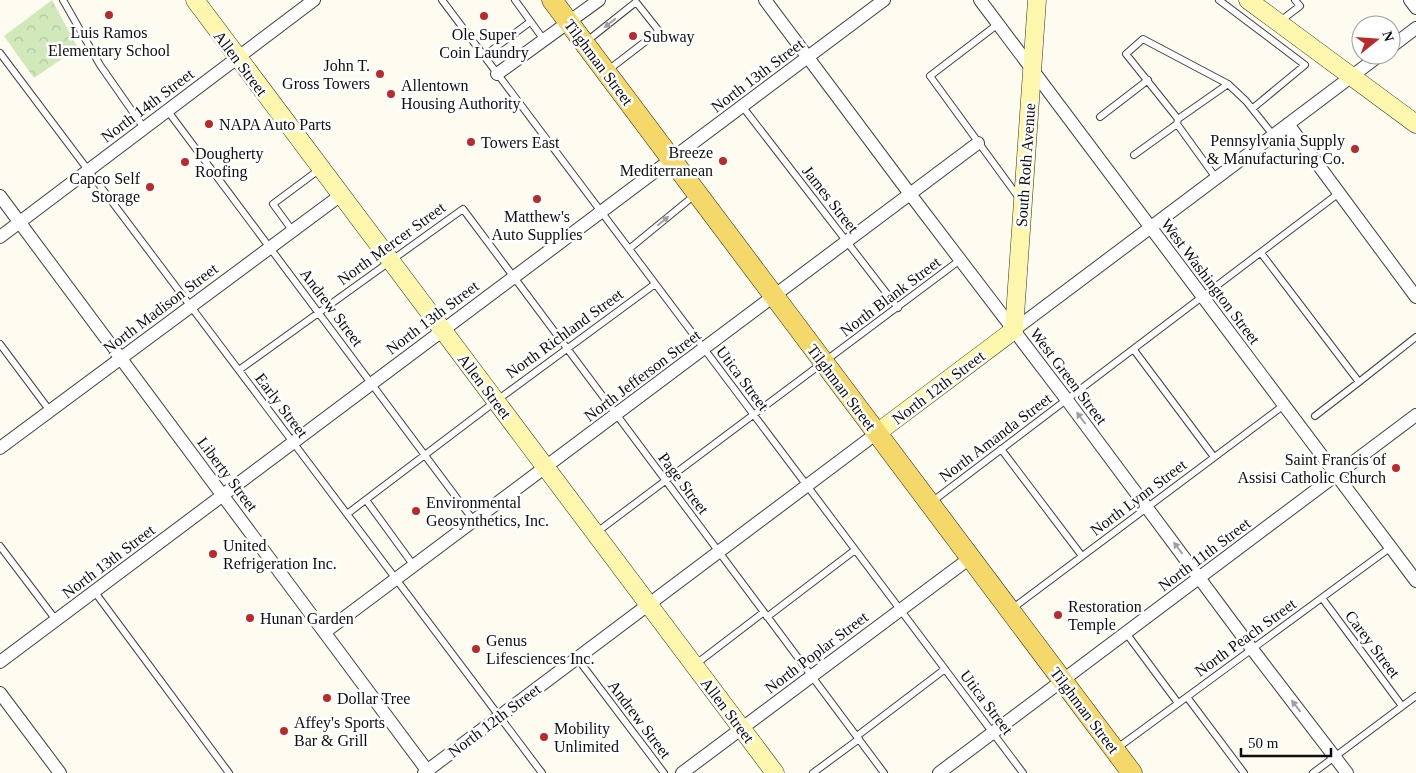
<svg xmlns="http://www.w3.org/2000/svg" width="1416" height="773" font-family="'Times New Roman',serif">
	<defs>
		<pattern id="park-crowns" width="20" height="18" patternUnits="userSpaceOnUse" patternTransform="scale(1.25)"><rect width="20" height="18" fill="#d0e8ba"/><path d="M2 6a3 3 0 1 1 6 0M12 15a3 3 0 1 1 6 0" fill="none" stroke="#b1c69f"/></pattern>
	</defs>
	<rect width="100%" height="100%" fill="#fefcf0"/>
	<path fill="url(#park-crowns)" d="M52,0L78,48L34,78L4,36Z"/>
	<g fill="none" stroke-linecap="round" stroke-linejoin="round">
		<g stroke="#414141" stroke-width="8">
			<path id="lane" d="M63,0L100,65L144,128
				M442,0L1023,773
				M515,0L544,40
				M1219,0L1305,65L1253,108
				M1279,22L1300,6L1295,0
				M998,24L930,76L1019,198
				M587,41L636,2L659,31L607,71
				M0,53L542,773
				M484,56L530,22
				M742,106L898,308
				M167,110L474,521
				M1100,117L1148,80
				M1178,119L1126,54L1143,39L1228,84L1246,101L1273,135
				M1134,155L1177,124
				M1216,178L1177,124L1178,119L1228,84
				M292,230L273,204L320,169
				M629,249L696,194
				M1261,253L1359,382L1416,337
				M0,344L50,411
				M1134,350L1214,457
				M239,370L463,209L884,773
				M1315,416L1359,382
				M1001,449L1082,556
				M366,500L414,566
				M933,501L1339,193
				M347,514L496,401L655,284
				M597,532L960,260
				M0,546L56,620
				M94,591L229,773
				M1322,598L1402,706
				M1013,608L1284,405
				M767,617L855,550
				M1126,633L1178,703
				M577,658L664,773
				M696,664L764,612
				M1187,697L1244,773
				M857,736L945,669
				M1116,749L1391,547
				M813,773L859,739
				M1313,773L1416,696"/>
		</g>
		<g stroke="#414141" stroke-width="14">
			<path id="street" d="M765,0L910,194L1067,400L1252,649L1347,773
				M980,0L1416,581
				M1410,0L1416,8
				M1391,47L1416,28
				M497,74L599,0
				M1288,124L1416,297
				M0,196L429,773
				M0,237L314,0
				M1014,330L1380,55
				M0,448L341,195
				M325,632L978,143
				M0,662L884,0
				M0,693L60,773
				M424,773L877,433
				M682,773L970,558
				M939,773L1416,415"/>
		</g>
		<g stroke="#303030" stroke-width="19">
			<path id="secondary" d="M195,0L775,773
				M1248,0L1416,124
				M877,433L1014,330L1037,0"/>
		</g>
		<g stroke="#1f1f1f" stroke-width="21">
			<path id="primary" d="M552,0L1132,773"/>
		</g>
		<use href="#lane" stroke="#fff" stroke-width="6"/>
		<use href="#street" stroke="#fff" stroke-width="12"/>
		<use href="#secondary" stroke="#fcf7ad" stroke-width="18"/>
		<use href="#primary" stroke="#f4d96a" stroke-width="20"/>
	</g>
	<defs><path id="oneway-solid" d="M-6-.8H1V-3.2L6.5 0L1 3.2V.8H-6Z" transform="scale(1.25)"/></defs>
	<g fill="#9f9f9f">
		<use href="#oneway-solid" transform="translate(610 23) rotate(142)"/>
		<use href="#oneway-solid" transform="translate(663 221) rotate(-40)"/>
		<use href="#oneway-solid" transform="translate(1081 418) rotate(-127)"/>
		<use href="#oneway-solid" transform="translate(1178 548) rotate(-127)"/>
		<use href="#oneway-solid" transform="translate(1296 706) rotate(-128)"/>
	</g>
	<g fill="#ba2a2b" stroke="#fff" stroke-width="2">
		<circle cx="109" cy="15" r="5"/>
		<circle cx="484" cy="16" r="5"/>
		<circle cx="633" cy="36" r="5"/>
		<circle cx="380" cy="74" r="5"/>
		<circle cx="391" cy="94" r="5"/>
		<circle cx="209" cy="124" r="5"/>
		<circle cx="471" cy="142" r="5"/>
		<circle cx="1355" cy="149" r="5"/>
		<circle cx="723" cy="161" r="5"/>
		<circle cx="185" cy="162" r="5"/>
		<circle cx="150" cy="187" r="5"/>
		<circle cx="537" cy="199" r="5"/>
		<circle cx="1396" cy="468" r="5"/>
		<circle cx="416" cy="511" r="5"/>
		<circle cx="213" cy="554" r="5"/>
		<circle cx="1058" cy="615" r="5"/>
		<circle cx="250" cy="618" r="5"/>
		<circle cx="476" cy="649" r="5"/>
		<circle cx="327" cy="698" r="5"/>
		<circle cx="284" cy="731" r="5"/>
		<circle cx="544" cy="737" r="5"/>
	</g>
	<g text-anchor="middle" stroke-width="5" stroke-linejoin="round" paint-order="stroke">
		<g font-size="16" fill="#0e0e0e" stroke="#fff" text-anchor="start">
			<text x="109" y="38" text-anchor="middle">Luis Ramos<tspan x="109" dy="18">Elementary School</tspan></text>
			<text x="484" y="40" text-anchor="middle">Ole Super<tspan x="484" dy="18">Coin Laundry</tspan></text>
			<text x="643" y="42">Subway</text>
			<text x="370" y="71" text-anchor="end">John T.<tspan x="370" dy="18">Gross Towers</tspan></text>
			<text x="401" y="91">Allentown<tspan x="401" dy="18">Housing Authority</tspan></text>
			<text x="219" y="130">NAPA Auto Parts</text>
			<text x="1345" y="146" text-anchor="end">Pennsylvania Supply<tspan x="1345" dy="18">&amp; Manufacturing Co.</tspan></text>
			<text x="481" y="148">Towers East</text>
			<text x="713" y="158" text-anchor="end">Breeze<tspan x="713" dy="18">Mediterranean</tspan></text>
			<text x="195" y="159">Dougherty<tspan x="195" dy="18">Roofing</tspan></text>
			<text x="140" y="184" text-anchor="end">Capco Self<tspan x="140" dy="18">Storage</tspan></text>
			<text x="537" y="222" text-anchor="middle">Matthew's<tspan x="537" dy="18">Auto Supplies</tspan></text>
			<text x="1386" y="465" text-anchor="end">Saint Francis of<tspan x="1386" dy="18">Assisi Catholic Church</tspan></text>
			<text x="426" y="508">Environmental<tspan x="426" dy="18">Geosynthetics, Inc.</tspan></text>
			<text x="223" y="551">United<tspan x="223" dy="18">Refrigeration Inc.</tspan></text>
			<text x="1068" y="612">Restoration<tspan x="1068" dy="18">Temple</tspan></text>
			<text x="260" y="624">Hunan Garden</text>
			<text x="486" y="646">Genus<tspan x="486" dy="18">Lifesciences Inc.</tspan></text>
			<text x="337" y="704">Dollar Tree</text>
			<text x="294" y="728">Affey's Sports<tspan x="294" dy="18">Bar &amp; Grill</tspan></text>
			<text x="554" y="734">Mobility<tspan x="554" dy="18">Unlimited</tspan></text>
		</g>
		<g font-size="16" fill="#0e0e0e" stroke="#fff">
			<text transform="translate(599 62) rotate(53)" y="6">Tilghman Street</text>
			<text transform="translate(241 63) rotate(53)" y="6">Allen Street</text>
			<text transform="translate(757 75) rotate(-37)" y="6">North 13th Street</text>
			<text transform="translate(147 105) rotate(-37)" y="6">North 14th Street</text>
			<text transform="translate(1025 165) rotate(-86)" y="6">South Roth Avenue</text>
			<text transform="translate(831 199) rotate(52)" y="6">James Street</text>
			<text transform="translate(391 243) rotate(-36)" y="6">North Mercer Street</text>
			<text transform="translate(1211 281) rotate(53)" y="6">West Washington Street</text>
			<text transform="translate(890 296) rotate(-37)" y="6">North Blank Street</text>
			<text transform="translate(332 307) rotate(53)" y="6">Andrew Street</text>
			<text transform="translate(160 308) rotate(-37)" y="6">North Madison Street</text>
			<text transform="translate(432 317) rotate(-37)" y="6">North 13th Street</text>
			<text transform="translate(564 333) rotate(-36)" y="6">North Richland Street</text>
			<text transform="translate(642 375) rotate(-37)" y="6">North Jefferson Street</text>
			<text transform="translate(1069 376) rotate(53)" y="6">West Green Street</text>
			<text transform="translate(743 378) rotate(53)" y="6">Utica Street</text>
			<text transform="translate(485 386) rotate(53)" y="6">Allen Street</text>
			<text transform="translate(842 387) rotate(53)" y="6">Tilghman Street</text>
			<text transform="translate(938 387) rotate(-37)" y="6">North 12th Street</text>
			<text transform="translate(282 405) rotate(53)" y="6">Early Street</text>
			<text transform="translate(995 437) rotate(-37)" y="6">North Amanda Street</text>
			<text transform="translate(228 474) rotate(53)" y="6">Liberty Street</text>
			<text transform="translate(684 483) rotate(53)" y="6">Page Street</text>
			<text transform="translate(1138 497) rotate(-37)" y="6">North Lynn Street</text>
			<text transform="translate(1204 554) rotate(-37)" y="6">North 11th Street</text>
			<text transform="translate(108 561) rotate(-37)" y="6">North 13th Street</text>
			<text transform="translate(1245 637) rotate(-36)" y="6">North Peach Street</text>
			<text transform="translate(1373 644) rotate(53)" y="6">Carey Street</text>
			<text transform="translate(816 652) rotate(-37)" y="6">North Poplar Street</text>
			<text transform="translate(987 702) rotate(53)" y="6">Utica Street</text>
			<text transform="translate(728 710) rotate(53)" y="6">Allen Street</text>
			<text transform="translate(1085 710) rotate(53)" y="6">Tilghman Street</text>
			<text transform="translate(640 719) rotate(53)" y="6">Andrew Street</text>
			<text transform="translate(494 720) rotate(-37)" y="6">North 12th Street</text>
		</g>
	</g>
	<g transform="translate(1376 40) rotate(73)"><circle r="24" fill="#ffffff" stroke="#9f9f9f"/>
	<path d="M0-4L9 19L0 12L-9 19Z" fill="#ba2a2b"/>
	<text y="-8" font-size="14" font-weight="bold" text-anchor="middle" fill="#0e0e0e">N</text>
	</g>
	<path d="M1241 748v8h90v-8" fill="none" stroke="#0e0e0e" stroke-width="2.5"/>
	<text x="1248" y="748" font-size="15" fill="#0e0e0e" stroke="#ffffff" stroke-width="4" paint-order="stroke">50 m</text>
</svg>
